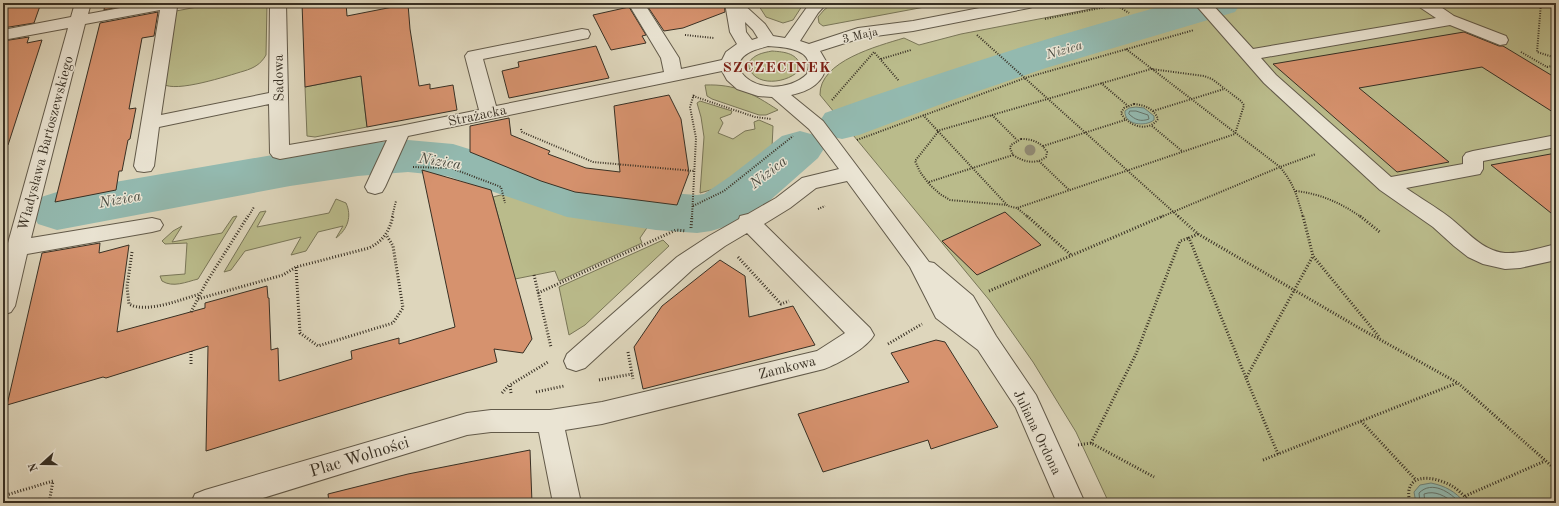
<svg xmlns="http://www.w3.org/2000/svg" width="1559" height="506" font-family="'Old Standard TT',serif">
	<rect width="100%" height="100%" fill="#ded6bc"/>
	<filter id="stains"><feTurbulence type="fractalNoise" baseFrequency=".005" numOctaves="4"/><feColorMatrix values="0 0 0 0 .2 0 0 0 0 .09 0 0 0 0 .02 0 0 0 .5 -.17"/></filter>
	<radialGradient id="worn" r=".72"><stop offset=".6" stop-color="#630" stop-opacity="0"/><stop offset="1" stop-color="#630" stop-opacity=".3"/></radialGradient>
	<path fill="#babb8b" stroke="#797658" d="M218,3H267L266,55C261,64 254,68 244,71C227,76 176,93 163,84L176,11Z
		M757,3H804L793,20L783,23L766,17Z
		M833,3H925L930,6L823,26L819,23L818,17L824,10Z
		M1122,3H1556V503H1109L1076,432L1033,362L990,301L820,95C819,61 878,46 904,38L919,45L961,34Z
		M772,51C785,52 798,53 801,68C790,84 751,89 748,63C755,54 762,53 772,51Z
		M361,76L367,127L315,137L307,136L305,87Z
		M705,85C736,84 752,93 778,110L766,115H759L712,99L707,96Z
		M700,101L732,111L731,114L720,118L723,123L718,133L733,139L745,131L755,129L754,122L759,120L773,126L772,148L721,187L700,193L704,137L701,117L697,103Z
		M520,190L561,205L653,219L640,238L642,243L559,281L555,271L515,279L493,197Z
		M336,199L346,203C352,216 348,229 336,238L343,226L318,232L306,251L291,255L301,237L245,251L231,270L224,272L260,212L266,211L257,227L329,213Z
		M237,216L198,279C186,282 173,288 162,281L160,276L185,274L187,243L165,244L162,241L173,231L182,226L172,242L222,233L233,217Z
		M663,240L669,246L585,325L569,335L559,287Z"/>
	<path fill="#93b9af" stroke="#6f8277" d="M1136,107L1144,108L1154,116V120C1145,127 1124,125 1125,111L1129,108Z
		M1431,483C1445,486 1455,491 1465,503H1416L1414,492L1420,485Z"/>
	<g fill="none" stroke-linecap="round" stroke-linejoin="round">
		<path stroke="#66746a" stroke-width="1" d="M1130,111H1136L1148,115L1149,119C1141,122 1135,120 1129,114Z
			M1420,503L1419,493C1432,480 1450,492 1460,503
			M1425,503L1424,494C1435,490 1445,496 1454,503"/>
		<path fill="#93b9af" fill-rule="evenodd" d="M1173,3H1241L1235,12L1046,68L952,100L859,135L842,139L825,135L818,124L825,113C939,72 1055,35 1173,3Z
			M800,131L818,136L825,147L818,158L767,203L740,222L711,231L697,233L656,230L567,217L447,176L408,172L358,176L290,186L57,230L38,224L30,211L38,198L57,192L290,152L358,144L408,140L453,144L572,181L656,192L697,195L704,194L729,177L782,136Z"/>
	</g>
	<path fill="#d6926e" stroke="#383024" d="M3,3H41L34,23L3,28Z
		M105,3H139L104,10Z
		M302,3H346L347,16L408,4L410,29L419,86L430,84V89L453,85L457,110L367,127L361,76L305,87Z
		M650,3H724L725,12L683,28L664,31L646,4Z
		M629,7L646,35L642,36L646,43L611,50L593,15Z
		M158,12L154,36L142,38L129,109L136,108L130,139L128,140L122,171H119L116,190L55,202L100,23Z
		M1464,32L1499,46H1503L1556,78V114L1482,67L1359,88L1449,162L1397,172L1273,64Z
		M29,37L27,43L42,40L8,145L3,144V41Z
		M596,46L609,78L509,98L502,71L519,67L518,62Z
		M669,95L681,119L689,173L677,205L575,192L541,181L470,152V126L509,118L511,135L550,151L548,154L586,168L620,172L614,106Z
		M1556,153V217L1491,165Z
		M422,170L491,190L532,339L523,353L494,349L497,362L206,451L208,346L106,378L103,377L7,405L42,253L100,243L99,253L129,245L117,332L205,308V303L267,286L268,298H269L271,350L278,348L279,381L352,359L351,351L399,338V344L455,327Z
		M1005,212L1041,245L977,275L942,241Z
		M720,260L745,276L749,317L793,306L815,345L643,389L634,347L662,306Z
		M936,340L945,342L998,427L931,449L928,440L823,472L798,414L909,382L891,353Z
		M530,450L532,503H329L328,494L408,474Z"/>
	<g fill="none" stroke-linecap="round" stroke-linejoin="round">
		<g stroke="#625a4a" stroke-width="2">
			<path id="minor" d="M75,3H91L88,14L147,3H180L177,7L161,115L269,93L270,3H286L289,145L400,126L479,110L465,56L468,52L582,29L588,30L590,34L588,38L483,59L496,106L664,72L661,58L628,3H644L679,58L681,69L722,60L726,52L737,44L730,32L725,3H742L765,24L773,36L785,38L810,3H827L818,13L800,41L809,44L858,28L913,21L1005,3H1037L1035,6L1029,8L913,31L861,38L820,51L827,63C824,83 810,91 791,95L823,121L929,262L934,263L973,296L996,336L1036,395L1085,503H1057L1016,408L978,350L936,318L910,267L847,181L816,188L790,208L764,224L870,328L874,335C867,348 838,364 824,369L602,424L565,430L581,503H553L539,432H491L467,435L247,503H191L195,494L205,490L467,413L491,410H550L602,402L817,351L845,333L747,233L725,246L693,269L585,368L576,371L567,368L564,361L567,354L677,257L709,236L739,219L740,216L748,214L776,198L802,178L839,169L809,129L772,97L758,96L737,89L727,80L722,71L408,136L385,187L382,192L375,194L368,192L365,187L387,140L280,159L273,157L270,153L269,104L159,127L154,166L151,171L144,172L137,171L134,166L160,10L85,24L31,238L152,218L160,220L163,225L160,230L152,232L27,254L15,306L11,312L3,315V261L68,28L3,40V30L71,17ZM745,22L753,30L758,38L752,40L746,32ZM768,46C785,47 817,49 807,74C789,92 748,92 738,66C742,52 755,50 768,46Z
				M1194,3H1211L1253,49L1436,18L1418,6L1416,3H1435L1454,16L1506,36L1508,40L1506,44L1500,45L1450,25L1261,58L1276,75L1391,177L1463,164V157L1466,153L1473,151L1556,135V147L1483,161V169L1480,174L1406,188C1420,198 1436,207 1449,217C1466,230 1482,251 1505,253C1522,254 1540,248 1556,244V260L1520,268L1505,269L1483,264L1468,257L1454,246L1433,227L1380,190L1264,83Z"/>
		</g>
		<path stroke="#383024" stroke-width="2" stroke-dasharray="1 1.5" stroke-linecap="butt" d="M1541,3L1537,52L1556,58
			M1553,3L1556,4
			M196,6L211,3
			M1118,6L1129,13
			M1045,19L1126,3
			M685,35L714,38
			M977,35L1179,217
			M1126,49L1280,167C1294,184 1297,196 1303,217
			M1521,52L1547,67L1556,65
			M881,59L911,50
			M1101,83L1128,106
			M693,96L755,117L771,119
			M832,100L874,52L899,81
			M1134,104C1145,105 1154,109 1158,119C1148,133 1128,126 1121,113L1124,108Z
			M1153,111L1224,89
			M923,115L1008,206L1017,208L1028,217
			M992,115L1017,140
			M1152,126L1182,151
			M521,129L522,132L593,162L694,171
			M937,131L1151,69L1204,76L1212,79L1241,101L1244,105L1235,134L1017,208
			M938,132L915,161L920,172L929,184L940,194L950,200L1007,205
			M1021,139C1032,139 1041,142 1047,152L1046,157C1035,165 1024,162 1013,155L1010,148L1011,145Z
			M857,140L1025,78L1194,30
			M1043,146L1125,120
			M1039,161L1069,190
			M413,167L451,168L501,187L505,203
			M929,182L1013,155
			M1296,191C1321,194 1341,203 1361,217
			M693,206L724,191L793,136
			M818,209L825,206
			M248,217L254,207
			M392,217L396,201
			M692,217L696,138L690,107L694,94
			M1161,217L1280,167L1316,154"/>
		<path stroke="#383024" stroke-width="3" stroke-dasharray="1 2" stroke-linecap="butt" d="M1027,216L1071,255
			M1178,216L1198,234L1361,329L1458,383L1556,470
			M1303,216L1313,256L1380,338
			M1360,216L1381,233
			M691,228L692,216
			M1198,234L1189,238L1246,378
			M132,252L127,287L129,304C146,314 182,299 200,294
			M738,257L781,304L789,301
			M296,267L300,333L318,346L393,323L403,308L393,246L387,236
			M534,275L551,347
			M989,291L1163,216
			M538,293L676,230L686,231
			M198,299L283,275L296,267L369,248C383,241 389,232 393,216
			M191,312L206,283L248,216
			M888,344L922,324
			M191,351V364
			M628,352L633,379
			M599,380L632,374
			M536,392L564,386
			M502,393L509,385
			M511,393L510,385L548,362
			M1361,421L1416,480
			M1091,443L1136,354L1180,241L1189,238
			M1078,445L1091,443L1154,477
			M1278,454L1246,378L1313,256
			M1263,460L1457,383
			M3,496L53,481L49,503
			M1465,496L1545,461
			M1410,503C1402,472 1433,475 1452,486C1459,490 1465,497 1471,503"/>
		<use href="#minor" fill="#eae4d3" fill-rule="evenodd"/>
	</g>
	<circle fill="#918a74" cx="1030" cy="150" r="5.5"/>
	<g text-anchor="middle" stroke-width="3" stroke-linejoin="round" paint-order="stroke">
		<g font-size="12" fill="#383024" stroke="#eae4d3">
			<text transform="translate(860 35) rotate(-13)" y="4">3 Maja</text>
		</g>
		<g font-size="13" font-style="italic" fill="#4a4b40" stroke="#eae4d3">
			<text transform="translate(1064 49) rotate(-16)" y="5">Nizica</text>
		</g>
		<g font-size="14" fill="#383024" stroke="#eae4d3">
			<text transform="translate(278 78) rotate(-91)" y="5">Sadowa</text>
			<text transform="translate(477 115) rotate(-12)" y="5">Strażacka</text>
			<text transform="translate(45 143) rotate(-75)" y="5">Władysława Bartoszewskiego</text>
			<text transform="translate(787 367) rotate(-14)" y="5">Zamkowa</text>
			<text transform="translate(1038 432) rotate(64)" y="5">Juliana Ordona</text>
		</g>
		<g font-size="15" font-weight="bold" letter-spacing="1" fill="#7a1f14" stroke="#eae4d3">
			<text x="777" y="72">SZCZECINEK</text>
		</g>
		<g font-size="15" font-style="italic" fill="#4a4b40" stroke="#eae4d3">
			<text transform="translate(440 161) rotate(9)" y="5">Nizica</text>
			<text transform="translate(768 172) rotate(-38)" y="5">Nizica</text>
			<text transform="translate(120 199) rotate(-10)" y="5">Nizica</text>
		</g>
		<g font-size="17" fill="#383024" stroke="#eae4d3">
			<text transform="translate(359 456) rotate(-17)" y="6">Plac Wolności</text>
		</g>
	</g>
	<rect width="1559" height="506" fill="none" stroke="#ded6bc" stroke-width="16"/>
	<rect x="4" y="4" width="1551" height="498" fill="none" stroke="#383024" stroke-width="2"/>
	<rect x="8" y="8" width="1543" height="490" fill="none" stroke="#383024"/>
	<g transform="translate(42 464) rotate(249)" stroke="#eae4d3" stroke-width="3" paint-order="stroke">
	<path d="M0-3L7 15L0 10L-7 15Z" fill="#383024"/>
	<text y="-6" font-size="11" font-weight="bold" text-anchor="middle" fill="#383024">N</text>
	</g>
	<rect width="100%" height="100%" filter="url(#stains)"/>
	<rect width="100%" height="100%" fill="url(#worn)"/>
</svg>
